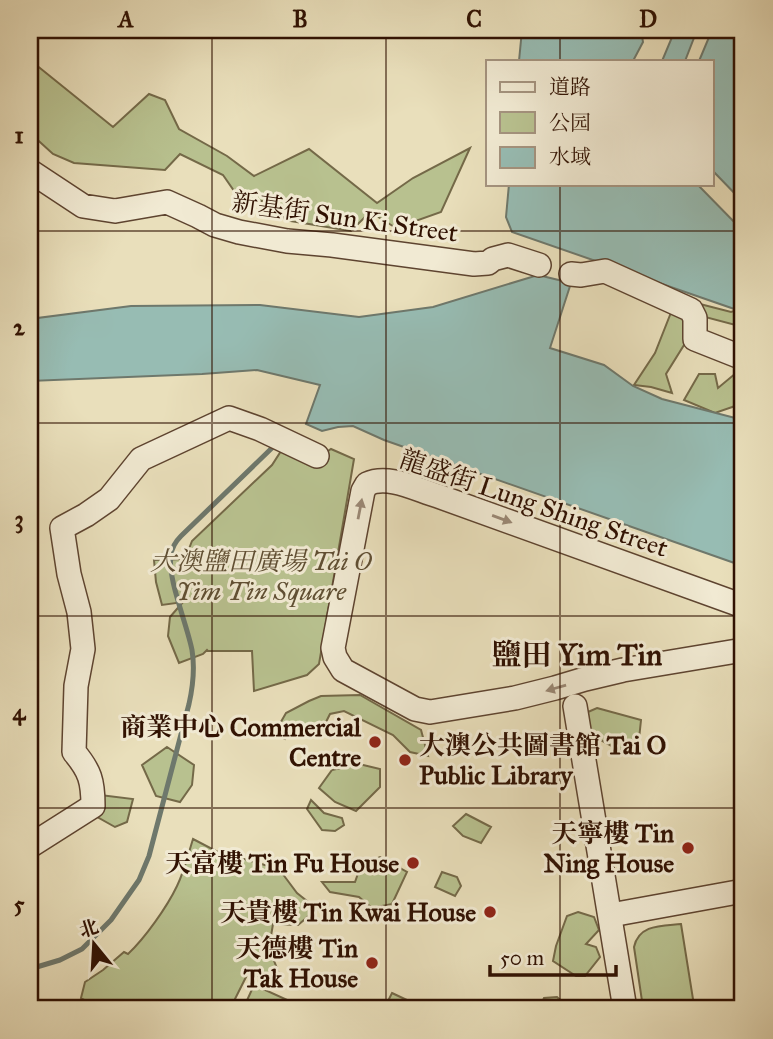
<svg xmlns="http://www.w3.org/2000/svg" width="773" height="1039" font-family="'IM FELL Great Primer','Noto Serif SC',serif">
	<rect width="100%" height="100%" fill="#e9dfbb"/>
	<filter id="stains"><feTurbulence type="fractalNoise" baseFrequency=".00286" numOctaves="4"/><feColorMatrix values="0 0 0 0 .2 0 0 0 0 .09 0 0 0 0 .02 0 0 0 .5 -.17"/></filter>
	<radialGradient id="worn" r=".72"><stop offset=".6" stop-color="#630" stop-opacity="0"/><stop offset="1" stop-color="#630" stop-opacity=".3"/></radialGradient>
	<path fill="#b8c18f" stroke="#746948" stroke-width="2" d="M30,60L113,127L149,94L165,100L179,129L227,156L254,176L309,149L377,203L413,178L470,148L441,212L396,228L370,212L351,231L285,220L277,203L239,198L223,175L180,154L165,170L74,163L53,154L30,133Z
		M700,304L731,312L743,308V327L705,317Z
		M672,310L689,317V328L684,345L666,374L672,393L651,387L634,385L655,353Z
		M742,368L743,406L741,404L715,413L684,400L699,374H715L718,388Z
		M283,448L315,460L331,449L354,459L319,664L307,675L254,691L252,651H208L207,650L203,654L179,663L168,636L170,617L183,602L162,605L156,582L154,560L185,559L192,541L272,465Z
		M360,695L421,730L428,756L410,752L393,735L344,711L330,714L321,732L293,725L289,734L285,739L274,734L286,713L309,701L321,696Z
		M597,708L641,720L639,739L623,752L589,734L588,712Z
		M167,747L194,765L192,785L180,802L156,796L142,765Z
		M359,764L380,769V787L356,811L335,802L319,788L332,770Z
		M100,795L133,799L127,822L115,827L92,814Z
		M311,800L324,813L342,818L344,825L335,831L322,830L307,809Z
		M466,814L491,827L481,843L463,836L453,826Z
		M193,839L235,861L237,857L279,869L297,893L317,909L298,925L273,924L269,948L278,971L261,977L248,973L230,1009H90L88,1002L81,998L85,982L103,970L124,952L128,954C145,938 167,907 177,886C184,872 188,855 193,839Z
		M380,857L407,872L392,904L372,908L359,897L330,892L322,882H355L361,865Z
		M442,872L457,877L461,886L455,896L435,887Z
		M578,912L594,917L599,930L586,944L596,947L600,957L585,976H576L553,961L556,946L567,916Z
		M681,924L693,999L690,1006L685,1009H647L642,1001L634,947C639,924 662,926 681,924Z
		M254,985L307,1009H243Z
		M392,993L426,1009H403L387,1003Z
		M557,997L568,1007V1009H539L544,998Z"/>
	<path fill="#97bcb3" stroke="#6e786c" stroke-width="2" d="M522,30H641L643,42L633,61H519Z
		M675,30H697L685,61H662Z
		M712,30H743V202L712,170V61H699Z
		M509,184H697L743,231V312L512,232L506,217Z
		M538,275L571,283L550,348L604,365L633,386L662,399L743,420V566L384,440L353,426L338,427L322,431L306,424L320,385L257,370L202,374L30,381V319L131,306L260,305L359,317L433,307Z"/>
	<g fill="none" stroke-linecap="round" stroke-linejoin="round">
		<path stroke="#6e786c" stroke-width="5" d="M30,969L60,960L82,949L111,920L139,880L149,856L189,704C193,686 195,668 192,650C187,624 167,578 171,555C172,547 176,541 181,536L274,446"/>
		<g stroke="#5e4430" stroke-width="26">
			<path id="minor" d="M30,171L83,206L115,211L167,202L198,216L215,225L239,232L287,241L332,245L474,264L488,263L493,259L508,255L539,265
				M571,274L581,275L605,271L691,310L695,318V339L743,358
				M743,606L438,496C417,490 389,474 367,484L363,491L333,648L335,657L343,670L415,709L430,712L515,698L555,688L585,679L623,670L743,650
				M575,706L625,1009
				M30,846L93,806C93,781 90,771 74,752L76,686L83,649L79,612L69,574L62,528L86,515L109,499L141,459L229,418L260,429L317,456
				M611,915L743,891"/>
		</g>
		<use href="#minor" stroke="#f1ead3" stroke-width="23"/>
	</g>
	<defs><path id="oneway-solid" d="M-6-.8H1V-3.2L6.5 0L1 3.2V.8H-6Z" transform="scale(1.75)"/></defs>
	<g fill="#9a8875">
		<use href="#oneway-solid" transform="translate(360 509) rotate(-79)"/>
		<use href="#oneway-solid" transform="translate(502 519) rotate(20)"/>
		<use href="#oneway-solid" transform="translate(556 688) rotate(164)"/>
	</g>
	<path fill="none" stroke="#301102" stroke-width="2" stroke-opacity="0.55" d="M212,30V1009M386,30V1009M560,30V61M560,184V1009M30,231H743M30,423H743M30,616H743M30,808H743"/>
	<g fill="#8f2418" stroke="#f1ead3" stroke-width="2.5">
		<circle cx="375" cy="742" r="7"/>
		<circle cx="405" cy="760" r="7"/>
		<circle cx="688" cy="848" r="7"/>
		<circle cx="413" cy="863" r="7"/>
		<circle cx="490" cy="912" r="7"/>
		<circle cx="372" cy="963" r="7"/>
	</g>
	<g text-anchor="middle" stroke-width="6" stroke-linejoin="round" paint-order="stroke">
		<g font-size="26" fill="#301102" stroke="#f1ead3">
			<text transform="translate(345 217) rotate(8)" y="9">新基街 Sun Ki Street</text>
			<text transform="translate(534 503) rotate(19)" y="9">龍盛街 Lung Shing Street</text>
		</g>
		<g font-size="26" font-style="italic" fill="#604f33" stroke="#f1ead3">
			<text x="261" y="570">大澳鹽田廣場 Tai O<tspan x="261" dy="30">Yim Tin Square</tspan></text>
		</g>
		<g font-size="26" font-weight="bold" fill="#301102" stroke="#f1ead3" text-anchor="end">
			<text x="361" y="736">商業中心 Commercial<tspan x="361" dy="30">Centre</tspan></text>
			<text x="419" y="754" text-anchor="start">大澳公共圖書館 Tai O<tspan x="419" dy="30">Public Library</tspan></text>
			<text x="674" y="842">天寧樓 Tin<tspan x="674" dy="30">Ning House</tspan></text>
			<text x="399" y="872">天富樓 Tin Fu House</text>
			<text x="476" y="921">天貴樓 Tin Kwai House</text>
			<text x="358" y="957">天德樓 Tin<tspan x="358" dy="30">Tak House</tspan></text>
		</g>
		<g font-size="30" font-weight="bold" fill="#301102" stroke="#f1ead3">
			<text x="577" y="665">鹽田 Yim Tin</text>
		</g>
	</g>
	<rect width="773" height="1039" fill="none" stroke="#e9dfbb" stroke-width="77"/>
	<rect x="486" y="60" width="228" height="126" fill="#f1ead3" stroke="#a4937f" stroke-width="2"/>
	<rect x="500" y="82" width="35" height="10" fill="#f1ead3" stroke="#a4937f" stroke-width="2"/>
	<text x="549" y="94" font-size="21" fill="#301102">道路</text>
	<rect x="500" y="112" width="35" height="21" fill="#b8c18f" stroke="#a4937f" stroke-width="2"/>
	<text x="549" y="130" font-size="21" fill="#301102">公园</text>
	<rect x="500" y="147" width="35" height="21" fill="#97bcb3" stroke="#a4937f" stroke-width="2"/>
	<text x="549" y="164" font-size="21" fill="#301102">水域</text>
	<g transform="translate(94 944) rotate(342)" stroke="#f1ead3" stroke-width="5" paint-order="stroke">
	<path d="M0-5L12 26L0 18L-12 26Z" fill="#301102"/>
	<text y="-10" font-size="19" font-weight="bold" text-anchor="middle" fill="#301102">北</text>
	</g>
	<path d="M490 965v10h126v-10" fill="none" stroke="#301102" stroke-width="3.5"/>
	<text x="500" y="965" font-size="21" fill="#301102" stroke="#f1ead3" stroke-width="5" paint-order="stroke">50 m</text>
	<rect x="38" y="38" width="696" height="962" fill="none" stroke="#301102" stroke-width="2.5"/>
	<g font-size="23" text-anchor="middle" font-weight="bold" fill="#301102">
		<text x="126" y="27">A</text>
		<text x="300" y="27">B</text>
		<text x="474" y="27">C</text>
		<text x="648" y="27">D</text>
		<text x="19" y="143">1</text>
		<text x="19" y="335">2</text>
		<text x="19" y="527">3</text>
		<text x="19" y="720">4</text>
		<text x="19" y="912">5</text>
	</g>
	<rect width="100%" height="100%" filter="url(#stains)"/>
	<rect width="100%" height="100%" fill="url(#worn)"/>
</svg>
